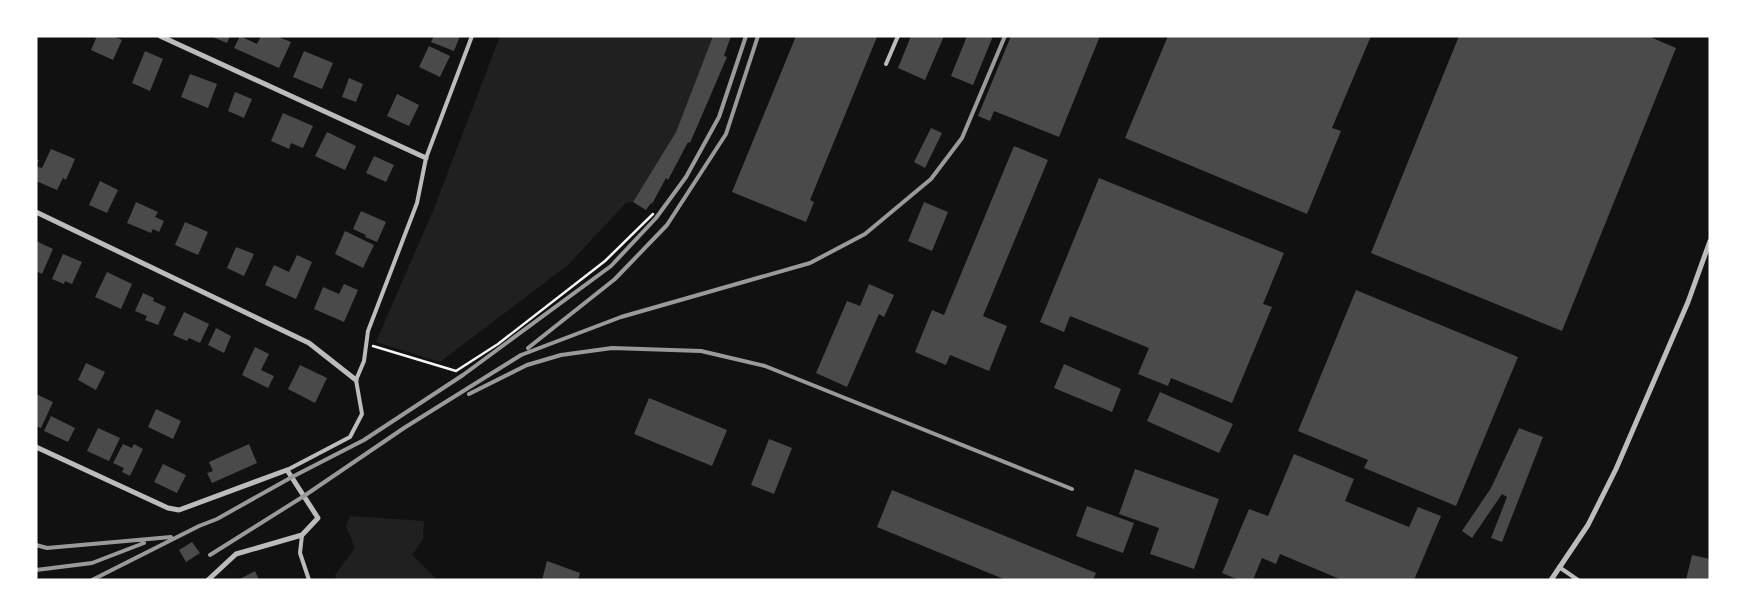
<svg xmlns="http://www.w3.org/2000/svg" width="1746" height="616" font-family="Barlow,sans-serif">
	<rect width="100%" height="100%" fill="#111"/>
	<path fill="#202020" d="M500,36H713L676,132L633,202L626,203L568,265L440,362L376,342L435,206Z
		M350,516L424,521L423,539L412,555L437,580H336L335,575L355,548L346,526Z"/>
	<path fill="#4a4a4a" d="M97,36H113L122,40L113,60L91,50Z
		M210,36H230L227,43Z
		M240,36L257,44L261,36H276L291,42L279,68L234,48Z
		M434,36H460L454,51L431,42Z
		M713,36H731L724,56L727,57L690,143L688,142L668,180L666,178L652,204L651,203L646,210L633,202L676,132Z
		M796,36L877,37L810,200L814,202L806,222L732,192Z
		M911,36H944L925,80L898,68Z
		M967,36H993L973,85L951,76Z
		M1011,36H1100L1059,137L994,111L990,121L978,116Z
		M1168,36H1371L1332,128L1341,131L1307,214L1125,138Z
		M1459,36H1648L1676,48L1562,331L1371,253Z
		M429,46L450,56L440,77L419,67Z
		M145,51L163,59L150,91L132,83Z
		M304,51L333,63L322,89L293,77Z
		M190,74L217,84L208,108L181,97Z
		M349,78L363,84L356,102L342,97Z
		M235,92L252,99L244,118L228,111Z
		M397,94L419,105L409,126L387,116Z
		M283,113L313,126L303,148L291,143L289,149L271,141Z
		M931,128L942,133L925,168L914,162Z
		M327,132L356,146L345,170L315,156Z
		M1014,146L1048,160L983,316L1007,326L989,371L950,355L946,365L915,352L932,310L944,315Z
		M51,149L75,159L66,180L63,178L57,190L36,181V159L39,160L36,166L42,168Z
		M374,156L394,165L386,182L366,173Z
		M1099,178L1284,253L1263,304L1272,307L1232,403L1171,378L1168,386L1138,374L1149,348L1070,316L1064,332L1040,322Z
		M100,181L118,190L107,213L89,205Z
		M136,202L158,212L155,217L164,221L159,232L153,229L151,233L127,223Z
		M924,202L948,212L932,251L908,241Z
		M361,211L386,222L377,242L365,237L366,235L353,229Z
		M185,222L208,232L198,255L175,245Z
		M345,231L374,245L363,268L335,254Z
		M36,241L53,249L42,274L36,271Z
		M236,247L254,254L244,276L227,268Z
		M63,254L82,262L72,284L65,281L64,284L52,279Z
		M297,255L312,262L296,299L265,285L274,265L289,272Z
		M107,272L132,284L121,309L95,297Z
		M344,284L358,290L344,322L314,309L323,287L339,294Z
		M869,284L894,295L884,317L879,314L847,387L816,373L847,301L860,306Z
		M1356,290L1518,357L1456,506L1364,468L1368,460L1298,431Z
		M143,293L154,298L153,301L166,307L158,325L145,320L147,316L135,311Z
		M184,312L209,324L200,343L189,338L187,341L173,335Z
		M216,328L231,336L224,353L208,345Z
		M255,347L269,354L261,370L274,376L268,388L242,375Z
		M86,363L105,372L96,390L78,380Z
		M1064,364L1121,389L1112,412L1054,388Z
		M300,365L327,378L315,403L288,389Z
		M1160,392L1233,424L1219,453L1147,421Z
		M36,394L53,402L41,428L36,426Z
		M649,398L727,430L712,466L634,434Z
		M156,409L181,421L173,439L148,427Z
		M51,416L75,428L68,442L44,431Z
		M98,428L120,438L109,461L87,451Z
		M1519,428L1543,437L1502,542L1491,538L1507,497L1502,494L1472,538L1462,531L1491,488Z
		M769,439L792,448L774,494L751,485Z
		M123,444L132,448L134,444L143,449L130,476L122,472L124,468L113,463Z
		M249,444L257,463L212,483L207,473L213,471L209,462Z
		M1294,454L1354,479L1345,501L1409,527L1418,507L1441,516L1414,580H1342L1280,554L1276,564L1262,558L1253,580H1239L1222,573L1249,509L1268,516Z
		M163,464L186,475L177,493L154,482Z
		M1135,469L1219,499L1194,569L1150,554L1159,528L1119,514Z
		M892,490L1096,573L1093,580H1006L877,527Z
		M1087,506L1134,523L1123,553L1076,536Z
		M192,542L200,553L186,562L179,550Z
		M1692,555L1710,559L1709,580H1686Z
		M547,561L580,573L578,580H542Z
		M255,571L259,580H238Z"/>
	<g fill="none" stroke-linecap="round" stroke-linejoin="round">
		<path stroke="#f5f5f5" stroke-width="2.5" d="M373,346L456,371L498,344L605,261L653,214"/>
		<path stroke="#bcbcbc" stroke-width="4" d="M886,64L898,36
			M287,470L350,437L362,414L356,380L364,361L368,331L417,203L426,158L472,36
			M302,535L300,553L309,580
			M1559,567L1578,580"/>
		<path stroke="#bcbcbc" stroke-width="5" d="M160,36L426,158
			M36,212L309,343L356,380
			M36,447L168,508L179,510L287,470L318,518L302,535L236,554L208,580
			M1551,580L1588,525L1616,469L1688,302L1710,241"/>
		<path stroke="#9a9a9a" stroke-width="4" d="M528,348L615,279L667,225L726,134L758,36
			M469,394L527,365L561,355L612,348L701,351L765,366L1072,489
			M36,545L47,548L171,537
			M210,555L304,496L404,428L521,355L621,317L810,263L865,234L931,179L962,138L1005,36
			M36,570L92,563L144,543
			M92,580L199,526L217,519L292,477L364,440L463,375L611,266L656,218L686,177L719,117L746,36"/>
	</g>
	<rect width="1746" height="616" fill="none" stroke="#ffffff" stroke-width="75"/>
</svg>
